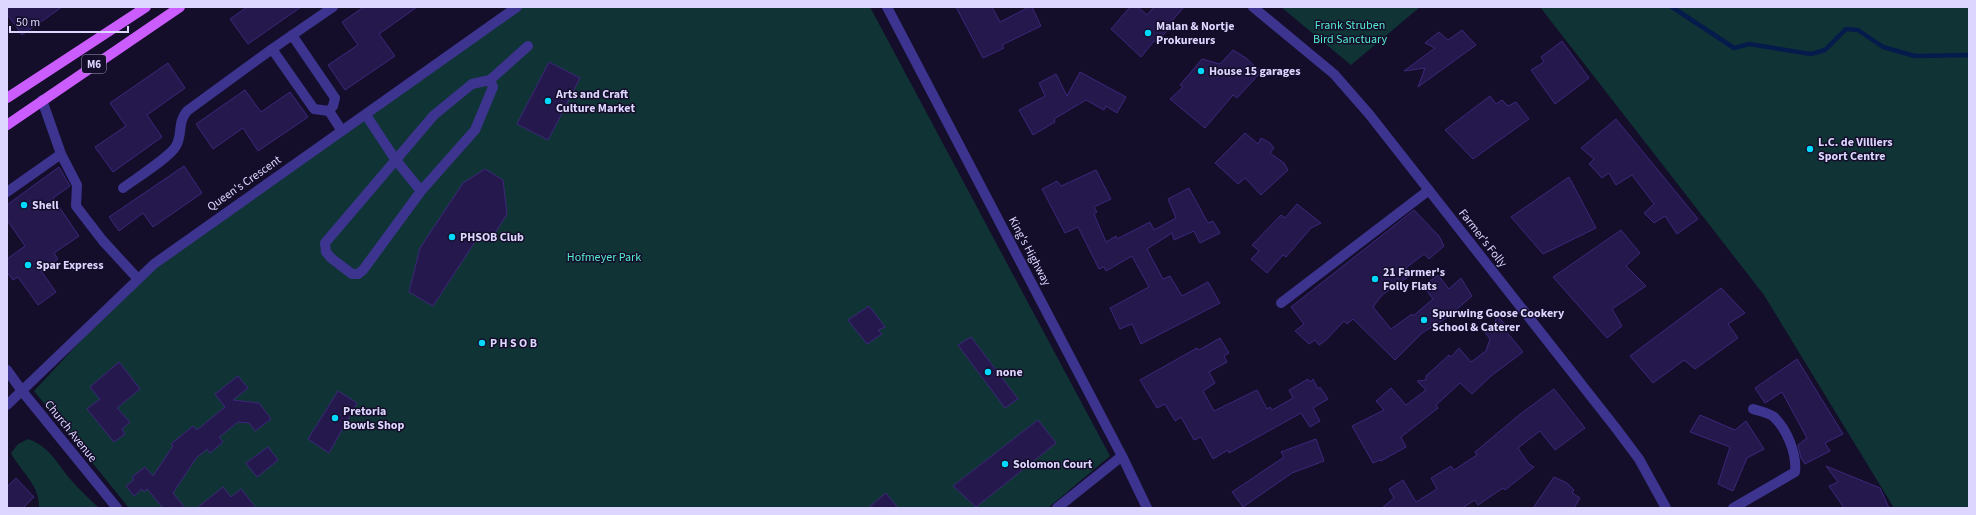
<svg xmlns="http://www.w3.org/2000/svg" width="1976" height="515" font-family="'Source Sans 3',sans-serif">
	<rect width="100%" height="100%" fill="#140e2a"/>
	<path fill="#103435" d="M514,7H870L1110,456L1048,508H129L34,391L138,279Z
		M1281,7H1420L1351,65Z
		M1540,7H1969V508H1894L1764,295Z
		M28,439C49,446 57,463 70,479C79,489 89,499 99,508H39C40,485 21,472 11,453L18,444Z"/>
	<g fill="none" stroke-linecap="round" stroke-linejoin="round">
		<path stroke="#051b4c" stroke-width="4.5" d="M1672,7L1734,48L1749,44L1811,54L1825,50L1846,29L1858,30L1883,47L1915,56L1969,55"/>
	</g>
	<path fill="#25184d" stroke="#3c277b" d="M7,7H62L22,35L7,14Z
		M247,7H301L248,44L230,19Z
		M364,7H417L379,34L395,56L345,90L328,65L358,45L342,22Z
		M956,7H992L1000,22L1029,7H1032L1041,26L1002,45L1004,48L983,58Z
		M1130,7H1138L1147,15L1154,7H1184L1171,22L1173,24L1157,42L1154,41L1141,57L1111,29Z
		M1462,30L1476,45L1418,87L1425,68L1404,71L1435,48L1425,43L1439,32L1448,40Z
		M1562,41L1589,78L1555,104L1531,70L1544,62L1541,57Z
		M1233,50L1246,58L1261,72L1237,98L1233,95L1205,128L1170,99L1183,87L1180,85L1202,59L1220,64Z
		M549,62L580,78L548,140L517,124Z
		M168,63L185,88L147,115L162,137L113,172L95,147L126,126L110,103Z
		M1080,72L1126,97L1117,113L1106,106L1104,110L1086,100L1054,119L1055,122L1033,135L1019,110L1045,96L1039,83L1056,74L1067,96Z
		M245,90L261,112L290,92L308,117L258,151L243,128L213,149L196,124Z
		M1490,96L1496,104L1502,100L1508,106L1516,102L1529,119L1473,159L1445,130Z
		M1616,119L1698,219L1677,234L1665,216L1654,223L1644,213L1654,204L1632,175L1616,185L1609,173L1602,178L1589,164L1594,159L1581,148Z
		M1245,133L1258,144L1261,138L1270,143L1274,148L1270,153L1284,163L1288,170L1261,195L1245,178L1238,184L1215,163Z
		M184,166L202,193L153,227L143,213L119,231L109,217Z
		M59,167L70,186L53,198L79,236L54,253L58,259L41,271L56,292L38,305L18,277L13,280L7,272V259L25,246L7,220V205Z
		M485,169L503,180L507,214L490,241L480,234L433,306L409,292L420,248L463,183Z
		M1096,170L1111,199L1094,207L1097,212L1094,214L1106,242L1116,236L1117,239L1150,222L1154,230L1176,218L1168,199L1189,188L1208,223L1213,221L1220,233L1200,243L1194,231L1174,240L1172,233L1147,249L1163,279L1170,276L1182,296L1208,282L1220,303L1141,344L1132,324L1120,329L1110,308L1149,287L1132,256L1106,271L1104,267L1099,269L1078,227L1065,233L1042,189L1057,181L1061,186Z
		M1569,177L1596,228L1543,254L1511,217Z
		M1297,204L1321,223L1311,228L1286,257L1283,255L1267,273L1251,259L1259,251L1252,245L1281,215L1285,218Z
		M1414,210L1439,236L1444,246L1429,259L1424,254L1406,268L1411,275L1382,295L1373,307L1391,329L1412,314L1413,316L1433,299L1423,286L1438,275L1449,289L1461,278L1472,296L1448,317L1422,333L1395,360L1353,319L1347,324L1344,321L1325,341L1319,345L1315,340L1309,344L1295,331L1304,324L1291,307Z
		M1621,230L1640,253L1626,266L1646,286L1612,309L1622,326L1607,338L1553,277Z
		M1721,288L1745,313L1728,324L1738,338L1695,369L1684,360L1653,383L1630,356Z
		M869,306L885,327L878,330L882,334L867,344L848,320Z
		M1497,315L1507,327L1505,330L1523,352L1491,376L1472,394L1460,383L1436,405L1438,408L1401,437L1406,447L1381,461L1380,460L1373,463L1352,426L1384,410L1376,401L1391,388L1406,405L1426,390L1417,381L1426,380V376L1449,355L1451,357L1459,348L1471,362L1486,351L1490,339L1483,330L1494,327Z
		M971,337L1018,399L1005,408L958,345Z
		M1220,338L1229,353L1224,356L1227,362L1209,372L1215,383L1203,391L1214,411L1257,390L1267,409L1270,407L1272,410L1293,398L1289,390L1308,379L1310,382L1313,379L1318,389L1320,387L1328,399L1313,408L1320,421L1310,427L1301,413L1229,453L1228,450L1213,459L1201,437L1194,440L1181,417L1175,421L1165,404L1157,408L1140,380L1197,348L1199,350Z
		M1797,359L1843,434L1825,443L1830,451L1805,464L1801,458L1798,445L1807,438L1782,392L1765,403L1755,388Z
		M119,362L140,389L117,408L130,422L122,429L125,434L114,442L87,409L100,399L90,387Z
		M238,376L248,388L233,400L259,403L271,419L255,431L249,423L238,422L219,437L223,442L210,453L207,449L196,458L173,493L185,508H163L147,489L144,492L142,489L134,496L126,486L134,480L132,477L145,467L153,476L173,446L171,444L193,426L197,430L225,407L215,394Z
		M1554,389L1585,428L1555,450L1540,431L1518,448L1529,464L1534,467L1505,490L1503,488L1478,505L1475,500L1462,508H1382L1394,498L1389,489L1403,480L1416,502L1437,489L1431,478L1451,466L1454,470L1477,455L1475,452L1519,415Z
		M338,391L357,403L329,453L308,439Z
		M1700,415L1735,430L1746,421L1764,449L1747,458L1733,491L1718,484L1730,447L1690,432Z
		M1038,420L1056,443L976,507L953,486Z
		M1316,439L1324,461L1292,473L1243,507L1232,492L1284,457L1281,452Z
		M268,447L278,460L257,477L246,463Z
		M1826,466L1880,488L1889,508H1844L1829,486L1838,482Z
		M1554,477L1567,483L1574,490L1572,493L1580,498L1574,508H1533Z
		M16,478L34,497L23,508H7V487Z
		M223,487L231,497L241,489L256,508H197Z
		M886,493L898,508H868Z"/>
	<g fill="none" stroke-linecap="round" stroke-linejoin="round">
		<path stroke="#3c348e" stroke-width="10" d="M887,7L1122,456L1147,508
			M1253,7L1334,74L1369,114L1615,427L1639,459L1666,508
			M292,35L335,98L333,106L329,111
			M272,49L314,109L329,111
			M490,80L493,87L475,130L421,191L363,270L358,274H352L331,258L326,252L325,243L434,115L472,84Z
			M490,80L528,46
			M42,100L61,154L77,185L76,206L103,241L138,279
			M329,111L342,131
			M366,115L395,159L421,191
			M123,188C135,179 170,157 176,146C183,134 177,123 187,111L272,49L333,7
			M7,192L61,154
			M1281,303L1429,190
			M7,370L22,391L117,508
			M7,405L154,264L517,7
			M1057,508L1122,456
			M1733,508L1795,472C1797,454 1787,429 1774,417C1769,413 1759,411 1753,409"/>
		<path stroke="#cb5dff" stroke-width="10" d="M7,98L146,7
			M7,125L180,7"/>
	</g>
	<g fill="#02d9ff" stroke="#140e2a" stroke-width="1.5">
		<circle cx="1148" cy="33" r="4"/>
		<circle cx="1201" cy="71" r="4"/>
		<circle cx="548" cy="101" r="4"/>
		<circle cx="1810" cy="149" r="4"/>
		<circle cx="24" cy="205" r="4"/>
		<circle cx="452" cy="237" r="4"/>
		<circle cx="28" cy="265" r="4"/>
		<circle cx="1375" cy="279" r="4"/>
		<circle cx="1424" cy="320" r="4"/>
		<circle cx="482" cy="343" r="4"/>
		<circle cx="988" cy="372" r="4"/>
		<circle cx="335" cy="418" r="4"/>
		<circle cx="1005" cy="464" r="4"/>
	</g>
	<g text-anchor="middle" stroke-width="3" stroke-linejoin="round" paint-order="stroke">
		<rect fill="#140e2a" stroke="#a19abf" stroke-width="1" x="82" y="55" width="24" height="18" rx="3"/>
		<g font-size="11" font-weight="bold" fill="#ddd6ff">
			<text x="94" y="68">M6</text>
		</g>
		<g font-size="12" fill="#56ecce" stroke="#140e2a">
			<text x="1350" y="29">Frank Struben<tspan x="1350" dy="14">Bird Sanctuary</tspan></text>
			<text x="604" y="261">Hofmeyer Park</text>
		</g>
		<g font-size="12" font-weight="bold" fill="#ddd6ff" stroke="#140e2a" text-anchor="start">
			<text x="1156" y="30">Malan &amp; Nortje<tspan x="1156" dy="14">Prokureurs</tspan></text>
			<text x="1209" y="75">House 15 garages</text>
			<text x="556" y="98">Arts and Craft<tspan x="556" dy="14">Culture Market</tspan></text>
			<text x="1818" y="146">L.C. de Villiers<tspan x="1818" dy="14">Sport Centre</tspan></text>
			<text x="32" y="209">Shell</text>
			<text x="460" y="241">PHSOB Club</text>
			<text x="36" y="269">Spar Express</text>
			<text x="1383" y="276">21 Farmer's<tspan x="1383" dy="14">Folly Flats</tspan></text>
			<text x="1432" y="317">Spurwing Goose Cookery<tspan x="1432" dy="14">School &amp; Caterer</tspan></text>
			<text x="490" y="347">P H S O B</text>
			<text x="996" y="376">none</text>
			<text x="343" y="415">Pretoria<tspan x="343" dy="14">Bowls Shop</tspan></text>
			<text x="1013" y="468">Solomon Court</text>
		</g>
		<g font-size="12" fill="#ddd6ff" stroke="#140e2a">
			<text transform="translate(244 183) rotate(-35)" y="4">Queen's Crescent</text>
			<text transform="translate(1483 238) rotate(52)" y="4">Farmer's Folly</text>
			<text transform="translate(1030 251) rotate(62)" y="4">King's Highway</text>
			<text transform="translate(71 431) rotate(51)" y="4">Church Avenue</text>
		</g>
	</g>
	<rect width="1976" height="515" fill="none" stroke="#ddd6ff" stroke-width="16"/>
	<path d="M10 26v6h118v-6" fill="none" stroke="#ddd6ff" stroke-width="2"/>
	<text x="16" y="26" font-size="12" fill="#ddd6ff" stroke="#140e2a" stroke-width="3" paint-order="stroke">50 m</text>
</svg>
